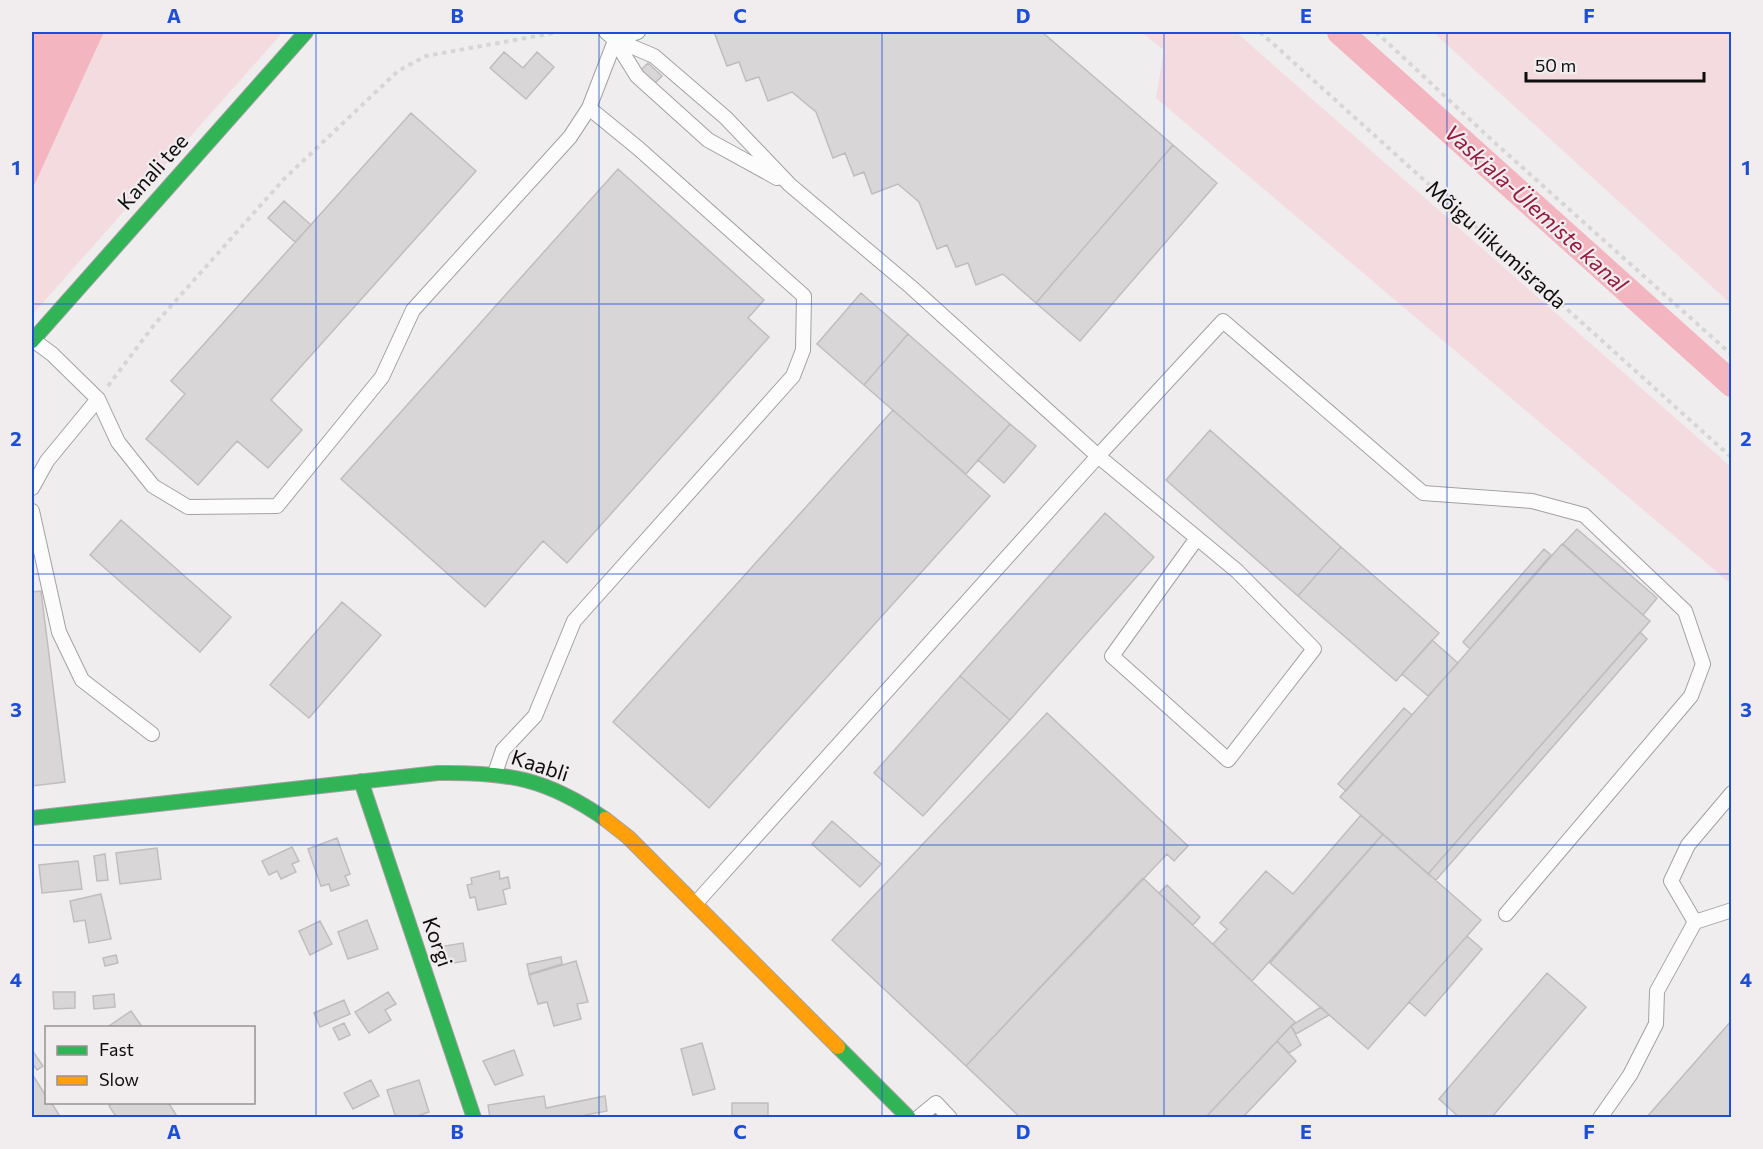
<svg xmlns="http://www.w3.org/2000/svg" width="1763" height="1149" font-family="Commissioner,sans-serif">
	<rect width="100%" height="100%" fill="#f0edee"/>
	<path fill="#f4dbdf" d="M104,32H283L32,315V190Z
		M1141,32H1236L1731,467V584L1156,98L1164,50Z
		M1433,32H1731V304Z"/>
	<path fill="#f3b6c0" d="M32,32H104L32,190Z"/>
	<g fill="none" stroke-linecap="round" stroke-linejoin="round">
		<path stroke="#f3b6c0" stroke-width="26" d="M1340,32L1732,384"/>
	</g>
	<path fill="#d8d6d6" stroke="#c0bdbe" stroke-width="1.5" d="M714,32H1042L1173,145L1036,303L1003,274L976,285L968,263L956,267L947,245L937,249L919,202L898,184L872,194L864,172L854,176L845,153L833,158L816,112L792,92L768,101L759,77L746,81L739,62L727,66Z
		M504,52L523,68L537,52L554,67L526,99L490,68Z
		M648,63L662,76L655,83L641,70Z
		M411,113L476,171L271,400L302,430L268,468L237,441L198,485L146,439L185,394L171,381Z
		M1173,145L1217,183L1080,341L1036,303Z
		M618,169L764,300L748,318L769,337L567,563L543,541L485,607L341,479Z
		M284,201L311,225L295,242L268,218Z
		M861,293L908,334L864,385L817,344Z
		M908,334L1010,424L966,474L864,385Z
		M893,410L990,496L709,808L613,722Z
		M1010,424L1036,446L1004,483L978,460Z
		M1210,430L1341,547L1298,596L1166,480Z
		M1105,513L1154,557L1010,720L960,676Z
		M121,520L231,617L200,652L90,555Z
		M1577,529L1657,598L1643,615L1563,544Z
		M1562,544L1650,621L1428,874L1340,797Z
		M1341,547L1439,633L1396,681L1298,596Z
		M1544,549L1551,555L1470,649L1463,642Z
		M41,591L65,782L32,786V592Z
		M342,602L381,635L309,718L270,685Z
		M1640,632L1647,639L1436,880L1428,874Z
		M1432,640L1458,663L1428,696L1402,674Z
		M960,676L1010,720L923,816L874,773Z
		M1404,708L1412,715L1346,791L1338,784Z
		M1047,713L1188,846L1174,861L1167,854L966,1066L832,940Z
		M1361,815L1383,834L1252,981L1213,944L1227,929L1220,923L1266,871L1293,894Z
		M832,821L881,864L860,887L812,844Z
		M1383,834L1481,920L1368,1049L1270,963Z
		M337,838L350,874L345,876L349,885L331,891L329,884L321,886L308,849Z
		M292,847L299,861L292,864L296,872L281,879L277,871L269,875L262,861Z
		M157,848L161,879L120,884L116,853Z
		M105,854L108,880L97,881L94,856Z
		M78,861L82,889L42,893L39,865Z
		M499,871L500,879L508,877L510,888L503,890L506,904L478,910L475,897L470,898L467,885L472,884L471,878Z
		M1143,878L1295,1022L1205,1118H1021L966,1066Z
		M1167,885L1200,917L1193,925L1159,893Z
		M101,894L111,939L89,943L85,920L74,922L70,901Z
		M367,920L378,949L348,959L338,932Z
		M320,921L332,944L310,955L299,931Z
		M1467,936L1482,949L1425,1016L1409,1002Z
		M463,943L466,961L441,965L438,947Z
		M116,955L118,963L105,966L103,958Z
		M561,957L562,964L529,974L527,964Z
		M576,961L588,1002L577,1004L581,1019L554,1026L547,1002L538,1004L529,975Z
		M1547,973L1586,1007L1491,1118H1460L1439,1099Z
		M53,992H75V1008L54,1009Z
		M388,992L396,1004L385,1010L391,1020L369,1033L355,1012Z
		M114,994L115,1007L94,1009L93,996Z
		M344,1000L350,1014L320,1027L314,1013Z
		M1321,1007L1329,1015L1296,1034L1291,1026Z
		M131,1011L143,1028H106Z
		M1732,1020V1118H1646Z
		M344,1023L350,1035L339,1040L333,1028Z
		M1291,1026L1301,1045L1289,1053L1277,1041Z
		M1277,1041L1296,1061L1242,1118H1205Z
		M702,1043L715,1089L693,1095L681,1049Z
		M32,1050L43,1066L37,1070L32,1063Z
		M514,1050L523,1075L495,1085L483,1061Z
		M32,1074L46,1096V1102H51L61,1118H32Z
		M371,1080L379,1096L353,1109L344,1093Z
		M419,1080L429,1112L412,1118H396L387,1090Z
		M544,1096L546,1108L605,1096L607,1111L570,1118H490L488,1105Z
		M114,1102H168L178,1118H117L109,1106Z
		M732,1103H768V1118H732Z"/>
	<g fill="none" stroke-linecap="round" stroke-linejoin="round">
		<g stroke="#a3a1a2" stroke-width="16">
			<path id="lane" d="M606,32L614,39L637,76L708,140L777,178
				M614,39L654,56L726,118L790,185L911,287L1098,456L1223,321L1423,493L1532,501L1584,515L1685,611L1703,664L1691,696L1506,914
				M614,39L638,32
				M33,340L52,354L98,399L118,442L153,486L188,507L277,506L382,377L413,310L570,137L589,108L618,33
				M32,488L47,461L98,399
				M32,511L59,632L82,680L152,734
				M495,773L503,750L535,716L574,621L793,376L803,350L804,296L638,148L589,108
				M696,903L1098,456L1237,571L1314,649L1228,760L1112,656L1197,538
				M1695,922L1671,881L1688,845L1732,793
				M918,1118L936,1103L950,1118
				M1600,1118L1630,1075L1656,1024L1657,991L1695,922L1732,910"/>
		</g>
		<g stroke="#a3a1a2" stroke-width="16">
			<path id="fast" d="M32,341L306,32
				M361,781L474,1118
				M32,818L438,773C508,772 546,778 605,819
				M838,1047L909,1118"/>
		</g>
		<g stroke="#a3a1a2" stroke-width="16">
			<path id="slow" d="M605,819L628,837L838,1047"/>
		</g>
		<path stroke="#d7d6d6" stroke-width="4" stroke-dasharray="4.5 4.5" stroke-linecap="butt" d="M1260,32L1732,458
			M1376,32L1494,142L1732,355
			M108,386L154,325L284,179L398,71L426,56L559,32"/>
		<use href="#lane" stroke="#fdfcfc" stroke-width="14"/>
		<use href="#fast" stroke="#30b455" stroke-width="14"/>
		<use href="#slow" stroke="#ff9f0a" stroke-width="14"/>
	</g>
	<path fill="none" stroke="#1d4ed8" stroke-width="1.5" stroke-opacity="0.55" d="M316,32V1118M599,32V1118M882,32V1118M1164,32V1118M1447,32V1118M32,304H1732M32,574H1732M32,845H1732"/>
	<g text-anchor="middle" stroke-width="4.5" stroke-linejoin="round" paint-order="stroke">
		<g font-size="21" fill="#0f0e0e" stroke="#f1eced">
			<text transform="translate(153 172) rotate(-48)" y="7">Kanali tee</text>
			<text transform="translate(1496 245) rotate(42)" y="7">Mõigu liikumisrada</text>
			<text transform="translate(540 766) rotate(18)" y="7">Kaabli</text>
			<text transform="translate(437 942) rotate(71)" y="7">Korgi</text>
		</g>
		<g font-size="22" font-style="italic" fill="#961940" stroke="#f1eced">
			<text transform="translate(1536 208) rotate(42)" y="8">Vaskjala-Ülemiste kanal</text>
		</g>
	</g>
	<rect width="1763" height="1149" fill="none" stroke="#f1eced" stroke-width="66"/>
	<rect x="45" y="1026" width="210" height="78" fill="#f1eced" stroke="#979394" stroke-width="1.5"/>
	<rect x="57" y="1046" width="30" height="9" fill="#30b455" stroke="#979394" stroke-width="1.5"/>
	<text x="99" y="1056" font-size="18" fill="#0f0e0e">Fast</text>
	<rect x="57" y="1076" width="30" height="9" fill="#ff9f0a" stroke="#979394" stroke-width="1.5"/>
	<text x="99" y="1086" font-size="18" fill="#0f0e0e">Slow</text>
	<path d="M1526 72v9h178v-9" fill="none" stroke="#0f0e0e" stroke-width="3"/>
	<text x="1535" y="72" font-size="18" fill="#0f0e0e" stroke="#f1eced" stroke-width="4.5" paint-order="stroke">50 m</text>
	<rect x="33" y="33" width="1697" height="1083" fill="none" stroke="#1d4ed8" stroke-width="2"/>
	<g font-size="20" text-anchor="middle" font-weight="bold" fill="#1d4ed8">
		<text x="174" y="23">A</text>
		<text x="457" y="23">B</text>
		<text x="740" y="23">C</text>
		<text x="1023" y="23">D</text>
		<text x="1306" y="23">E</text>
		<text x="1589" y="23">F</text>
		<text x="16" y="175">1</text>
		<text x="1746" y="175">1</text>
		<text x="16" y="446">2</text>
		<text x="1746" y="446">2</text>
		<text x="16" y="717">3</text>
		<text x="1746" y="717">3</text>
		<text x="16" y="987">4</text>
		<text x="1746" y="987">4</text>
		<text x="174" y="1139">A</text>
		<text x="457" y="1139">B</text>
		<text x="740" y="1139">C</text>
		<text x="1023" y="1139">D</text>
		<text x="1306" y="1139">E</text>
		<text x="1589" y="1139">F</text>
	</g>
</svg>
